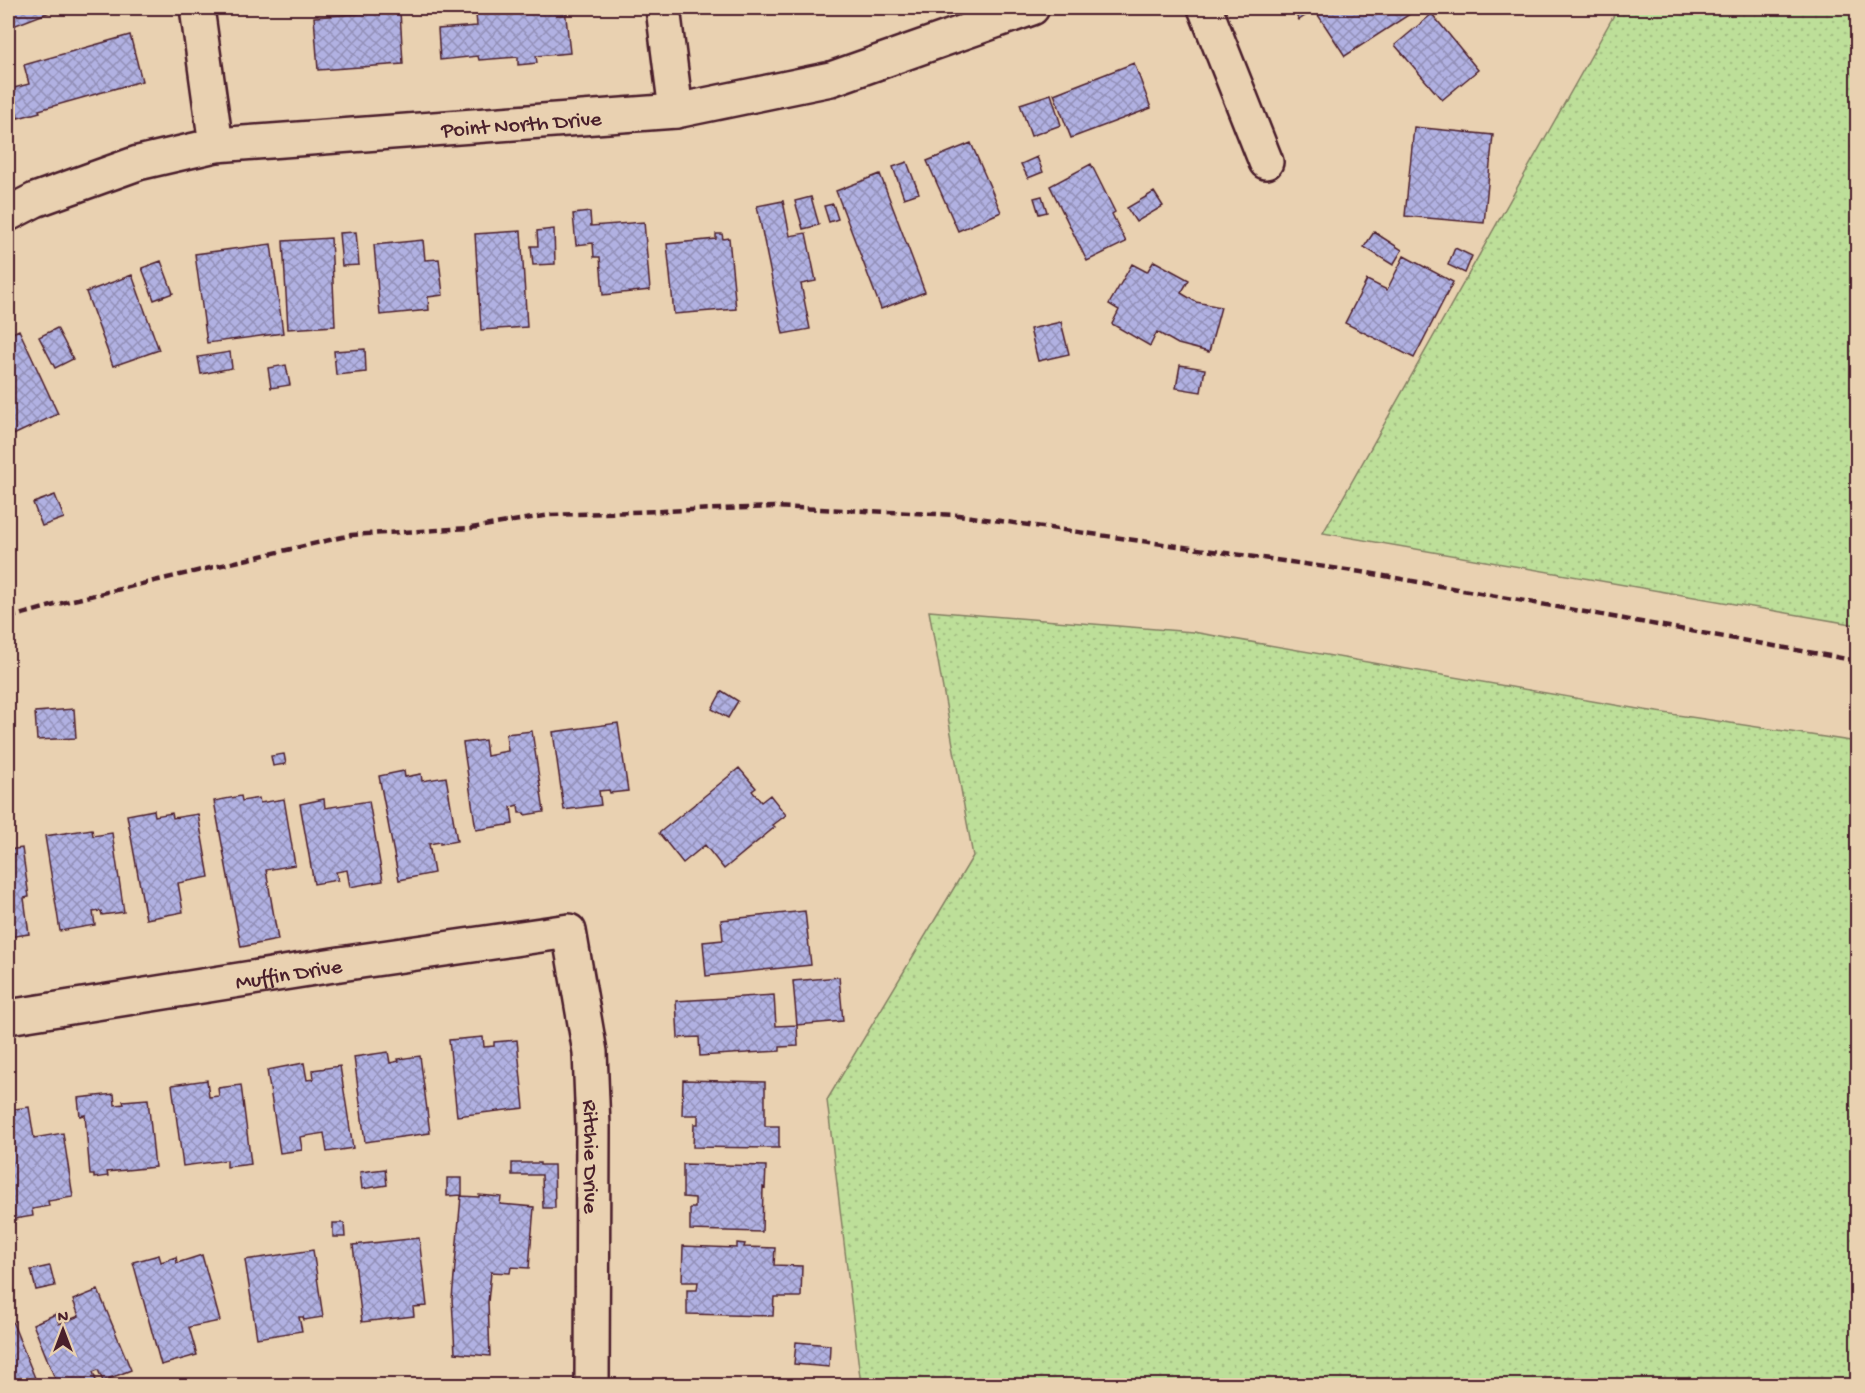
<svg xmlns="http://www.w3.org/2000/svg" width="1865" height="1393" font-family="'Gochi Hand',sans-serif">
	<defs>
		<pattern id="grass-dots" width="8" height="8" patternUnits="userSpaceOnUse" patternTransform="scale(1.5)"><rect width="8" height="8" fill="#bddf99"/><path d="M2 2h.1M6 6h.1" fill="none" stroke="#a4bf84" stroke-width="1.8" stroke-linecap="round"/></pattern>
		<pattern id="building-cross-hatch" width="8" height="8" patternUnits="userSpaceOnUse" patternTransform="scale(1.5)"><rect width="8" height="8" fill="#b1b1e2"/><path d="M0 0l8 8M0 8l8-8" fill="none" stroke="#928fb7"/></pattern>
	</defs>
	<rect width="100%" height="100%" fill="#e9d1b1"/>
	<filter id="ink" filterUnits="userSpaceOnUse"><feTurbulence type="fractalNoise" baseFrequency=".0167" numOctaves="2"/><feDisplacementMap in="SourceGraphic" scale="12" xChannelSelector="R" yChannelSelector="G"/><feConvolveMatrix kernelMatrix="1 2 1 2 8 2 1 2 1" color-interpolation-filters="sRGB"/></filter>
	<g filter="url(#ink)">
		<path fill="url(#grass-dots)" stroke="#847f62" stroke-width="1.5" d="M1618,8H1857V625L1323,533Z
			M929,611L1193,632L1644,710L1857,742V1385H861L827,1100L973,856Z"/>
		<path fill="url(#building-cross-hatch)" stroke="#4a1f2b" stroke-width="1.5" d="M8,8H60L8,28Z
			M517,8H565L570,53L536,56L537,63L518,65V57L479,60L478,56L440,60L438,29L477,26L476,14L517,9Z
			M1291,8H1317L1299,20Z
			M1330,8H1428L1422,12L1419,8L1345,56L1318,15Z
			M400,11L403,64L318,70L314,17Z
			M1432,14L1478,70L1442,100L1395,45Z
			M130,35L142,81L39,110L40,112L18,118L10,89L29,84L24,65Z
			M1134,63L1151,108L1071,138L1054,94Z
			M1051,94L1061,125L1031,136L1020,104Z
			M1414,127L1493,135L1484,223L1405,216Z
			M971,143L1001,212L958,231L927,161Z
			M1037,157L1043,172L1028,178L1021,164Z
			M907,162L919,193L904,198L893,167Z
			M1091,164L1115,212L1112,214L1126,242L1087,261L1050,186Z
			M880,174L925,292L881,309L836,191Z
			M1154,192L1163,206L1136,222L1127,208Z
			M1042,196L1047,212L1039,214L1034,198Z
			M811,197L819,225L803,229L795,201Z
			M783,201L790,236L806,233L816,281L801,284L810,329L783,334L757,206Z
			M833,204L838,219L829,222L824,206Z
			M590,212L591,226L644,222L650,290L603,295L600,257H594L593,243L576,245L573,214Z
			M554,229L555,264L533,265L531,246H538L537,231Z
			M521,231L527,327L481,330L475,234Z
			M356,232L359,265L342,266L339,233Z
			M1374,232L1402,250L1393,265L1364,247Z
			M716,234H722L723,239L729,238L736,309L674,314L667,244L716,239Z
			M331,238L335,326L288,329L283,241Z
			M423,240L425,260L439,259L443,295L428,297L429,310L380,315L374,245Z
			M271,244L283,333L207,343L195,254Z
			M1455,248L1472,256L1465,273L1448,265Z
			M1404,256L1453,282L1414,358L1345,323L1367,280L1387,290Z
			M161,261L173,293L154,300L142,268Z
			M1154,261L1189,280L1181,293L1196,302L1221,307L1209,352L1178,344L1157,332L1150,346L1112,324L1119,310L1109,304L1132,264L1147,272Z
			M132,275L159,350L113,366L86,292Z
			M1061,322L1069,354L1038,361L1030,329Z
			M57,328L73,359L55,368L39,337Z
			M19,330L58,414L9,437L8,335Z
			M365,349L366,372L336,375L334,351Z
			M230,352L232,368L201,374L198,357Z
			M286,365L290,385L271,388L268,368Z
			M1180,365L1205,369L1201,392L1176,388Z
			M55,495L64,518L42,526L33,503Z
			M722,691L738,701L728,718L712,709Z
			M74,709L76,738L37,740L35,712Z
			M618,723L628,791L610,793L609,790L599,791L601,805L564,810L553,732Z
			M532,731L544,812L525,815L524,813H519L518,805L511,807L513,824L476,830L463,743L485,740L487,756L497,754V753L508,751L506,734Z
			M284,754L286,764L273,766L271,756Z
			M739,768L756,788L752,791L761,802L770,795L786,815L773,825L775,827L724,869L705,845L683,863L659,833Z
			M404,771L405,777L421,774L422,781L446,777L457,841L440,844V842L429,844L434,873L399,880L379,776Z
			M241,796L242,801L259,798L260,803L284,799L295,865L266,870L278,940L241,947L214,801Z
			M324,799L325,808L369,801L383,881L350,887L347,870L336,872L338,880L314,884L300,804Z
			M154,810L155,816L172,813L173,818L198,814L209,877L178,883L183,912L146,919L127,815Z
			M92,829L93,836L112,833L124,912L102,915L101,911L93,912L95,925L60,931L45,836Z
			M22,848L29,897L24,898L29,934L8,937V850Z
			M805,911L811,965L706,976L703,942L723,940L721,920Z
			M839,977L843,1021L797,1025L793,981Z
			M774,995L776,1026L797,1025L798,1046L780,1047V1051L700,1056L699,1037L678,1038L676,1001Z
			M483,1037L484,1047L494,1046V1042L517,1040L524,1108L457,1116L449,1040Z
			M388,1052L390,1063L399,1061L398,1059L420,1056L430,1133L365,1142L354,1057Z
			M304,1063L307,1080L314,1079L313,1070L340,1066L353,1148L327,1152L324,1133L300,1137L302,1150L280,1153L267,1070Z
			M207,1080L209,1097L219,1096L218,1088L241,1085L251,1164L227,1167V1160L183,1166L172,1085Z
			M683,1080L765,1082V1126H779V1148L693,1147L694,1124H698V1115H682Z
			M114,1094L115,1105L124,1104L123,1101L148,1099L155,1167L107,1172L108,1176L94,1178V1175H90L85,1115L80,1116L78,1098Z
			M29,1107L34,1138L63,1133L73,1197L48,1201L49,1206L32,1209L33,1216L8,1220V1110Z
			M512,1163H540V1165H554L555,1208H543L542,1175H512Z
			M683,1164L766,1166L765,1188L763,1187L762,1232L690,1230V1208H695V1198L683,1197Z
			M385,1169L387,1185L362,1189L360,1172Z
			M447,1178H462V1195L447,1196Z
			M479,1195L501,1197L500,1204L534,1207L529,1268L511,1267L510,1273L491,1272L488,1302L490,1356L455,1353L452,1299L461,1196L479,1197Z
			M333,1223H344L345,1237H333Z
			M419,1238L427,1306L413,1307L414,1316L362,1322L353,1245Z
			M737,1243L745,1244L744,1247L775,1248L774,1265L802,1266L801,1297H774L773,1316L687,1314V1290H697L698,1282H682L683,1246L737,1248Z
			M313,1250L323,1317L304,1320L303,1317H299L302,1331L257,1338L245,1260Z
			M159,1255L161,1262L176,1257L177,1263L202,1255L220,1321L189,1327L197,1355L161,1365L133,1262Z
			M50,1266L55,1286L36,1290L31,1270Z
			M98,1290L131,1370L103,1381L98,1370L93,1372L98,1386H58L33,1324L56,1314L59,1324L79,1316L73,1300Z
			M10,1316L35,1378L15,1386L14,1383L8,1385V1317Z
			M796,1342L830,1345L829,1367L794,1364Z"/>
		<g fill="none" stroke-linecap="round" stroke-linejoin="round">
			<g stroke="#4a1f2b" stroke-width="38">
				<g id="street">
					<path d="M197,8L216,145"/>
					<path d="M663,8L676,111"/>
					<path d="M1205,8L1266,162"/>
					<path id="s1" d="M8,214L35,200L138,163L216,145L676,111L831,79L1032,8"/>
					<path id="s2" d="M8,1017L340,964L569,931L590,1052L593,1127L592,1386"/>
				</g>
			</g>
			<use href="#street" stroke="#e9d1b1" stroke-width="33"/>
			<path stroke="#4a1f2b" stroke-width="4.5" stroke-dasharray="9 4.5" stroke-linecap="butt" d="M8,618L73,600L351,535L471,528L550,515L774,507L958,515L1368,573L1858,661"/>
		</g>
	</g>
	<g text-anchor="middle" stroke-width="4.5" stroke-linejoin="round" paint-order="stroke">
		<g font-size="22" fill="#4a1f2b" stroke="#e9d1b1">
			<text dy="8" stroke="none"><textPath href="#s1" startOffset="526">Point North Drive</textPath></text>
			<text dy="8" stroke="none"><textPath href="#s2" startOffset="284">Muffin Drive</textPath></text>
			<text dy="8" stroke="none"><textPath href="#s2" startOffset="795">Ritchie Drive</textPath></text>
		</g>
	</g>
	<rect width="1865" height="1393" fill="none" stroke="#e9d1b1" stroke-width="30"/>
	<rect x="15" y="15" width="1835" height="1363" fill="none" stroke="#4a1f2b" stroke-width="2" filter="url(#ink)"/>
	<g transform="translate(63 1330)" stroke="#e9d1b1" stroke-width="4.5" paint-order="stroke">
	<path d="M0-4.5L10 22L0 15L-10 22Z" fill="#4a1f2b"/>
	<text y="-9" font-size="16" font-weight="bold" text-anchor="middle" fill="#4a1f2b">N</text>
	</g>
</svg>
